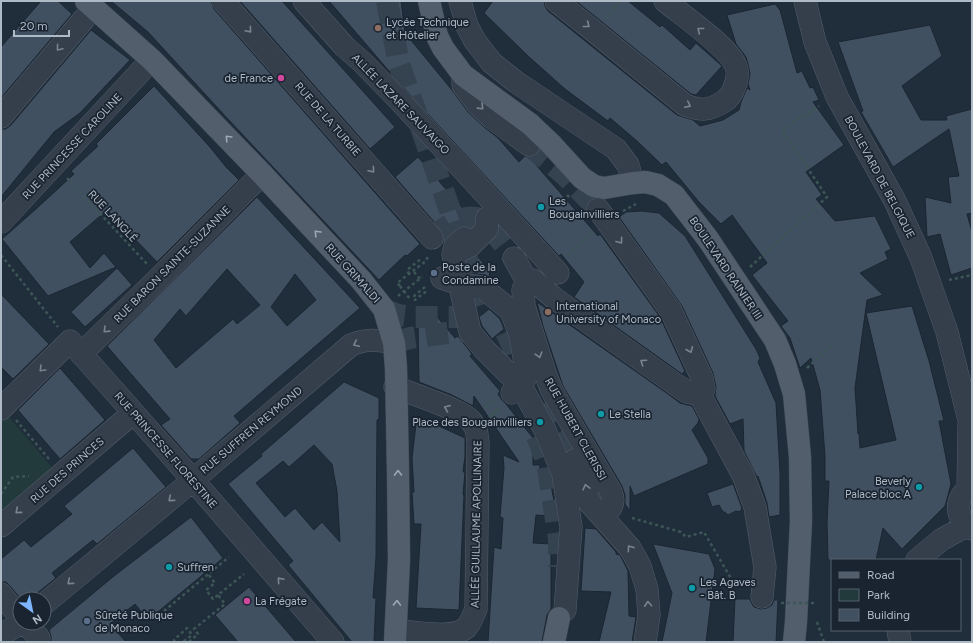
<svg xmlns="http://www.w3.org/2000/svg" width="973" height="643" font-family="Figtree,sans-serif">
	<rect width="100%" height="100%" fill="#202d3b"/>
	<path fill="#223a3c" d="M4,411L57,473L1,519V414Z"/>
	<path fill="#415060" stroke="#1b2632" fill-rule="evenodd" d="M41,1H58L72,14L1,98V47Z
		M111,1H211L214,9L420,244L407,256L405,255L379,280L227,118L148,32Z
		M240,1H282L395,127L370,149Z
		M329,1H401L405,33L452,90L468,112L484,127L498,138L519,162L525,156L529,157L598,236L600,234L660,317L685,371L682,374L574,297L584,282L561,254L559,256L401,85Z
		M493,1H544L545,6L548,11L677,115L693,120L700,126L723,120L739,110L741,102L747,88L750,90L748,84L750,74L748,64L746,57L736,44L727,15L775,4L780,10L797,73L802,71L810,88L813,87L819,100L813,102L844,145L806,172L822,195L816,199L835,221L875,216L891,249L885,252L888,259L860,273L883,295L867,300L855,388L858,434L859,433L860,448L896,440L866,313L912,306L929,361L944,421H939L951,484L945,506L902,549L883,528L876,560H828L827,522L829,481H825V456L820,390L811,358L800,368L790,338L781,326L788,321L752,275L767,263L732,215L721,224L699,202L666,162L662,165L637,141L610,118L608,121L565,89L528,56L484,13Z
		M576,1H628L660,27L662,25L690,50L696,43L722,66L696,95L691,94Z
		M930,25L942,56L902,86L921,120H947L946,116L972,109V213L967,214L972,232V268L951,275L940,234L927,237L925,197L951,203L948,177L959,176L949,129L893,167L861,112L863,111L838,42Z
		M91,30L130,60L80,113L54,132L1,197V129H6L11,125Z
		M154,86L209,146L226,167L239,180L157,262L107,210L70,242L90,268L104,253L116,267L48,296L2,239L36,209L74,174L71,171L98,146L96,144Z
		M418,157L470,217L444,239V235L441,230L395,177Z
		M257,197L360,308L234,416L240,423L199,459H191L161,425L170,419L107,346ZM227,269L260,305L237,324L233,319L176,368L154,340L180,309L186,316ZM295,274L316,300L287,326L271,307Z
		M641,211L659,213L685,236L756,349L760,358L758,362L776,403L780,473V515L769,517L767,503L758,476L757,477L744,451L743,419L730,424L715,396L716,387L713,373L682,306L619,217L626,212Z
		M477,256L490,271L489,277L484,275L471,273L469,271L467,261Z
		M117,268L132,285L85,327L71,312Z
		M1,294L49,344L13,379L1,367Z
		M537,302L668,394L680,403L692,406L699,419L698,423L692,430L708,458V464L634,496L630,486V511L625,504V495L622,486L563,386L543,326Z
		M489,309L500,319L504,329L492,339L482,326L479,317Z
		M431,310L455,338L458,336L472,354L470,356L500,391L498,394L502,400L506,404L533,438V465H540L539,476L550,480L554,501L553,516L536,515L533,543L551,544V609L547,615L542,642H488L494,547L501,549L503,518L500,517L504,468L503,455L519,462L474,396L473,406L452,395L419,382L418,321Z
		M60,368L105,420L60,459L18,410Z
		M344,382L379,398V419L377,420L376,557L373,598H376L374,642H352L288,565L293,561L228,484L262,456L261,454ZM314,445L332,464L337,491L340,542L322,522L314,530L295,508L285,517L256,483L283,461L289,467Z
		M417,416L465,438V456L463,472H465L463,495H464L459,610L416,608L421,524H414L412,492H414L412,458Z
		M133,448L166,487L97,544L93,540L52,573L56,578L36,594L33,599H21L10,586L6,582H1V559L24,540L31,547L72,514L64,506Z
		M733,484L742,508L740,512L736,511L728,515L725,512H723L719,505L712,507L707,493Z
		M191,517L223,558L148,620L135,604L110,624L126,642H51V636L49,630L114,576Z
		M585,528L596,529L616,552V554L620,555L628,571L629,616L636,617L632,642H599L611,592L581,591Z
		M653,544L709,554L715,569L706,642H662L672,593Z
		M249,587L296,642H238L215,615Z
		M735,599H750L751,602L754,607L761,609L767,608L772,605L774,600H778L776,642H733Z"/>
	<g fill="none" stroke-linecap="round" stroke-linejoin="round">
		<path stroke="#354250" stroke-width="22" stroke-dasharray="22 11" stroke-linecap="butt" d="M529,145L565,175L598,209
			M432,238C443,228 466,211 482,220C490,225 508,250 514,258
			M541,405L575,460"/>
		<path stroke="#354250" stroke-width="22" stroke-dasharray="22 11" stroke-linecap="butt" d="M387,1L399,64L484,308
			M384,309L398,315L413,317H475
			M506,332L523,369
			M394,343L410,338L475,329
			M537,436L547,462L559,539V567"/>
		<g stroke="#525d69" stroke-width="23">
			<path id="minor" d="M223,1L432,238
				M304,1L344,46L362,62L400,101L558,273
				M460,1L467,26L475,41L492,63L516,82L616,149L628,165L633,183
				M556,1L595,32L685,105C701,111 708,111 723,102C728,99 732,94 734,88C737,81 739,72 735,64C727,46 682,15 665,1
				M805,1L815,42L837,97L895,201L921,258L947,332L972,432
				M463,75V85L478,105L492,118L529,145
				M1,117L84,19
				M598,209L671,311L702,378L704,389L700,395
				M1,222L142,70
				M464,238L455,246L453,254L470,332L484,349L521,386L545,430L563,474L571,527L565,610
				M456,253L470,246L487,229V218
				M514,258L527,281
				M442,278L460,284L482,287L511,311L520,335L527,374L521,386L512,393
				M527,281L533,280L554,298L675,384L687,392L700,395L743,475L755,507L765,567L762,597
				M527,281L523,290L524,306L545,373L552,391L611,492C614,499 614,504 609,510L598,512
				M81,354L159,278L262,174
				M395,387C410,393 462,410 470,420C477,427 477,434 478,443L476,609C473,616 471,623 466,628C451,640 415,631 396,631
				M1,409L70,341L193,480L333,642
				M575,460L582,473L589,502L630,548L640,566L647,589L649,615L645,642
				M972,488C953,495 955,521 972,529
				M968,490L969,425
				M1,526L133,413
				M917,560L941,540L966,526
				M1,594L20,617
				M44,604L180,491L351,345C367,338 377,340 394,343
				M25,623L39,638
				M898,630L900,642
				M1,635L21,623"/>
		</g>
		<g stroke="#3d4854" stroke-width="23">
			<path id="major" d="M86,1L152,60L262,174L361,280L384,309L394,343L396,368L398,473L399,560L395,642
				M429,1L437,36L443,48L463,75L530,124L551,144L582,178L594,186L604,188L633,183L645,182L658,185L674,195L708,239L775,340L785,364L794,394L800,457L801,521L796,622L794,642
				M554,642L559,618"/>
		</g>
		<path stroke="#3d5656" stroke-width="2.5" stroke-dasharray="3 3" stroke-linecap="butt" d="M607,17L621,1
			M67,178L147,264
			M567,195L571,199
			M623,211L636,204
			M1,255L58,327
			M567,255L592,233
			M750,267L827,197L782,130L819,106
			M414,272L420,279
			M409,274L407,270L422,258
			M949,280L972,275
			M400,286L397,283L426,261L428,256
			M425,287L415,295L413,298L415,300L428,290
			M398,296L422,277
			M807,368L833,344
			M485,407L492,401L494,404
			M491,416L499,410L497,408
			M16,420L49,459
			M1,494L13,477L29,476
			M632,518L681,532L686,537L704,532L733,582L742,583L743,584
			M209,575L215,583L206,590L213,599L218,595
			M164,611L229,557
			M817,622L824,642
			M175,642L174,640L187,628L192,635L184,641L185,642
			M189,642L198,634L194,629L225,604L218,595L244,574"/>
		<use href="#minor" stroke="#343f4b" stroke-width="22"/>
		<use href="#major" stroke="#525e6b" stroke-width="22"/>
		<path stroke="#3d5656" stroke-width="2.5" stroke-dasharray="3 3" stroke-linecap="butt" d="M400,286L410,299
			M489,417L499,408
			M781,603H814"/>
	</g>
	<defs><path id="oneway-chevron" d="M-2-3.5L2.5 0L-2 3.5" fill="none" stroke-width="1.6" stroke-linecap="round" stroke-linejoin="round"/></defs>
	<g stroke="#78838f">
		<use href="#oneway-chevron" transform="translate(587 25) rotate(38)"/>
		<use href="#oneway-chevron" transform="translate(249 30) rotate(49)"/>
		<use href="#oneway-chevron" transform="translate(700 30) rotate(-141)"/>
		<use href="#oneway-chevron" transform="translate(59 48) rotate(130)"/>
		<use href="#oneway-chevron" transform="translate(688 105) rotate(26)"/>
		<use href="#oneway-chevron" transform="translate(481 107) rotate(44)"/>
		<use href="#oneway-chevron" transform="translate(372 170) rotate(49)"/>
		<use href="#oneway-chevron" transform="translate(620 241) rotate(54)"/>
		<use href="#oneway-chevron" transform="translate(106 330) rotate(136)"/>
		<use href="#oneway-chevron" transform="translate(356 344) rotate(155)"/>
		<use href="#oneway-chevron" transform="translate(690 350) rotate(67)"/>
		<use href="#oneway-chevron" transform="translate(539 355) rotate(73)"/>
		<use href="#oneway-chevron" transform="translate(643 362) rotate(-146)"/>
		<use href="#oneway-chevron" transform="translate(42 369) rotate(135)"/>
		<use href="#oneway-chevron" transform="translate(447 408) rotate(-158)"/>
		<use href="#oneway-chevron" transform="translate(586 487) rotate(-104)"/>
		<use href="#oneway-chevron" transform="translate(171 499) rotate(140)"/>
		<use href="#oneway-chevron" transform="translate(18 511) rotate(139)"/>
		<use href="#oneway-chevron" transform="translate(630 548) rotate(-126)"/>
		<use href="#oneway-chevron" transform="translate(280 580) rotate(-131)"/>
		<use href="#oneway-chevron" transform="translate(70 582) rotate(140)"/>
		<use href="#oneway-chevron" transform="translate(648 604) rotate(-94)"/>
	</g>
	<g stroke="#9ca8b5">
		<use href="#oneway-chevron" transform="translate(228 138) rotate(-134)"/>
		<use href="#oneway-chevron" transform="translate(317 233) rotate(-133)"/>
		<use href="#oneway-chevron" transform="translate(398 473) rotate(-91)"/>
		<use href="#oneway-chevron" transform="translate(397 603) rotate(-88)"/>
	</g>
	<g fill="#8d6e63" stroke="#192430" stroke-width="1.5">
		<circle cx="378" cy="28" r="4"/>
		<circle cx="548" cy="312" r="4"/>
	</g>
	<g fill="#d1479c" stroke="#192430" stroke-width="1.5">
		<circle cx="281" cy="78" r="4"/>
		<circle cx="247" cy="601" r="4"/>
	</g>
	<g fill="#0f9aa8" stroke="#192430" stroke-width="1.5">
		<circle cx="541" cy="207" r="4"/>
		<circle cx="601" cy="414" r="4"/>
		<circle cx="540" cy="422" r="4"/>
		<circle cx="919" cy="487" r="4"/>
		<circle cx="169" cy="567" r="4"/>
		<circle cx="692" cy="588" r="4"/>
	</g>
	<g fill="#5c6f8a" stroke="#192430" stroke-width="1.5">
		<circle cx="434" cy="273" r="4"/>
		<circle cx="87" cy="621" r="4"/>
	</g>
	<g text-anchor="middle" stroke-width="3.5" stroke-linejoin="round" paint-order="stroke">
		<g font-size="11" fill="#afbac7" stroke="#192430" text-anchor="start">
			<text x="386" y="26">Lycée Technique<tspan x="386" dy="13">et Hôtelier</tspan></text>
			<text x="273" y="82" text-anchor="end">de France</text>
			<text x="549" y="205">Les<tspan x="549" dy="13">Bougainvilliers</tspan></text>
			<text x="442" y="271">Poste de la<tspan x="442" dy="13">Condamine</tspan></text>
			<text x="556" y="310">International<tspan x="556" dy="13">University of Monaco</tspan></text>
			<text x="609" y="418">Le Stella</text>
			<text x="532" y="426" text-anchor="end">Place des Bougainvilliers</text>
			<text x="911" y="485" text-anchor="end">Beverly<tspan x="911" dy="13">Palace bloc A</tspan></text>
			<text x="177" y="571">Suffren</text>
			<text x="700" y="586">Les Agaves<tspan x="700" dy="13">- Bât. B</tspan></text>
			<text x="255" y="605">La Frégate</text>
			<text x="95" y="619">Sûreté Publique<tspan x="95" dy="13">de Monaco</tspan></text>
		</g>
		<g font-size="11" fill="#afbac7" stroke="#192430">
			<text transform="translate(401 104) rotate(46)" y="4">ALLÉE LAZARE SAUVAIGO</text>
			<text transform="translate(328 119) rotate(49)" y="4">RUE DE LA TURBIE</text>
			<text transform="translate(72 146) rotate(-47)" y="4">RUE PRINCESSE CAROLINE</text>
			<text transform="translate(880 177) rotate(62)" y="4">BOULEVARD DE BELGIQUE</text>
			<text transform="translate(113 216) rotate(47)" y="4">RUE LANGLÉ</text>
			<text transform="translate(172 264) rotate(-45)" y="4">RUE BARON SAINTE-SUZANNE</text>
			<text transform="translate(726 268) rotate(56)" y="4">BOULEVARD RAINIER III</text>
			<text transform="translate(353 273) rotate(48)" y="4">RUE GRIMALDI</text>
			<text transform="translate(576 429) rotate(61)" y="4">RUE HUBERT CLERISSI</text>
			<text transform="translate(251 430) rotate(-40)" y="4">RUE SUFFREN REYMOND</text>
			<text transform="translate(166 450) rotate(49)" y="4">RUE PRINCESSE FLORESTINE</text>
			<text transform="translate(67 470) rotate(-41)" y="4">RUE DES PRINCES</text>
			<text transform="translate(476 524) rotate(-89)" y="4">ALLÉE GUILLAUME APOLLINAIRE</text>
		</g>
	</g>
	<rect width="973" height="643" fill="none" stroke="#afbac7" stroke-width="4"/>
	<rect x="831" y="559" width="130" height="72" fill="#192430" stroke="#55606c"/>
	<rect x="839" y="572" width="20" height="6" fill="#525e6b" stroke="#55606c"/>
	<text x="867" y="579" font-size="12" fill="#afbac7">Road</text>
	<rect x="839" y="589" width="20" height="12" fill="#223a3c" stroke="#55606c"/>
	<text x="867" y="599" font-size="12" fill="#afbac7">Park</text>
	<rect x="839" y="609" width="20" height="12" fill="#415060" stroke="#55606c"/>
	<text x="867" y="619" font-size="12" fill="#afbac7">Building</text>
	<g transform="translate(32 611) rotate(147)"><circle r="19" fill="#192430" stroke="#55606c"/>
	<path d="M0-3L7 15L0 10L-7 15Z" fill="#7db6fe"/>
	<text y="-6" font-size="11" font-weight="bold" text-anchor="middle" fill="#afbac7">N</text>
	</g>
	<path d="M14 30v6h55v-6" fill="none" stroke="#afbac7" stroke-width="2"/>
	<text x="20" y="30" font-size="12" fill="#afbac7" stroke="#192430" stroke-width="3" paint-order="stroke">20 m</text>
</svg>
